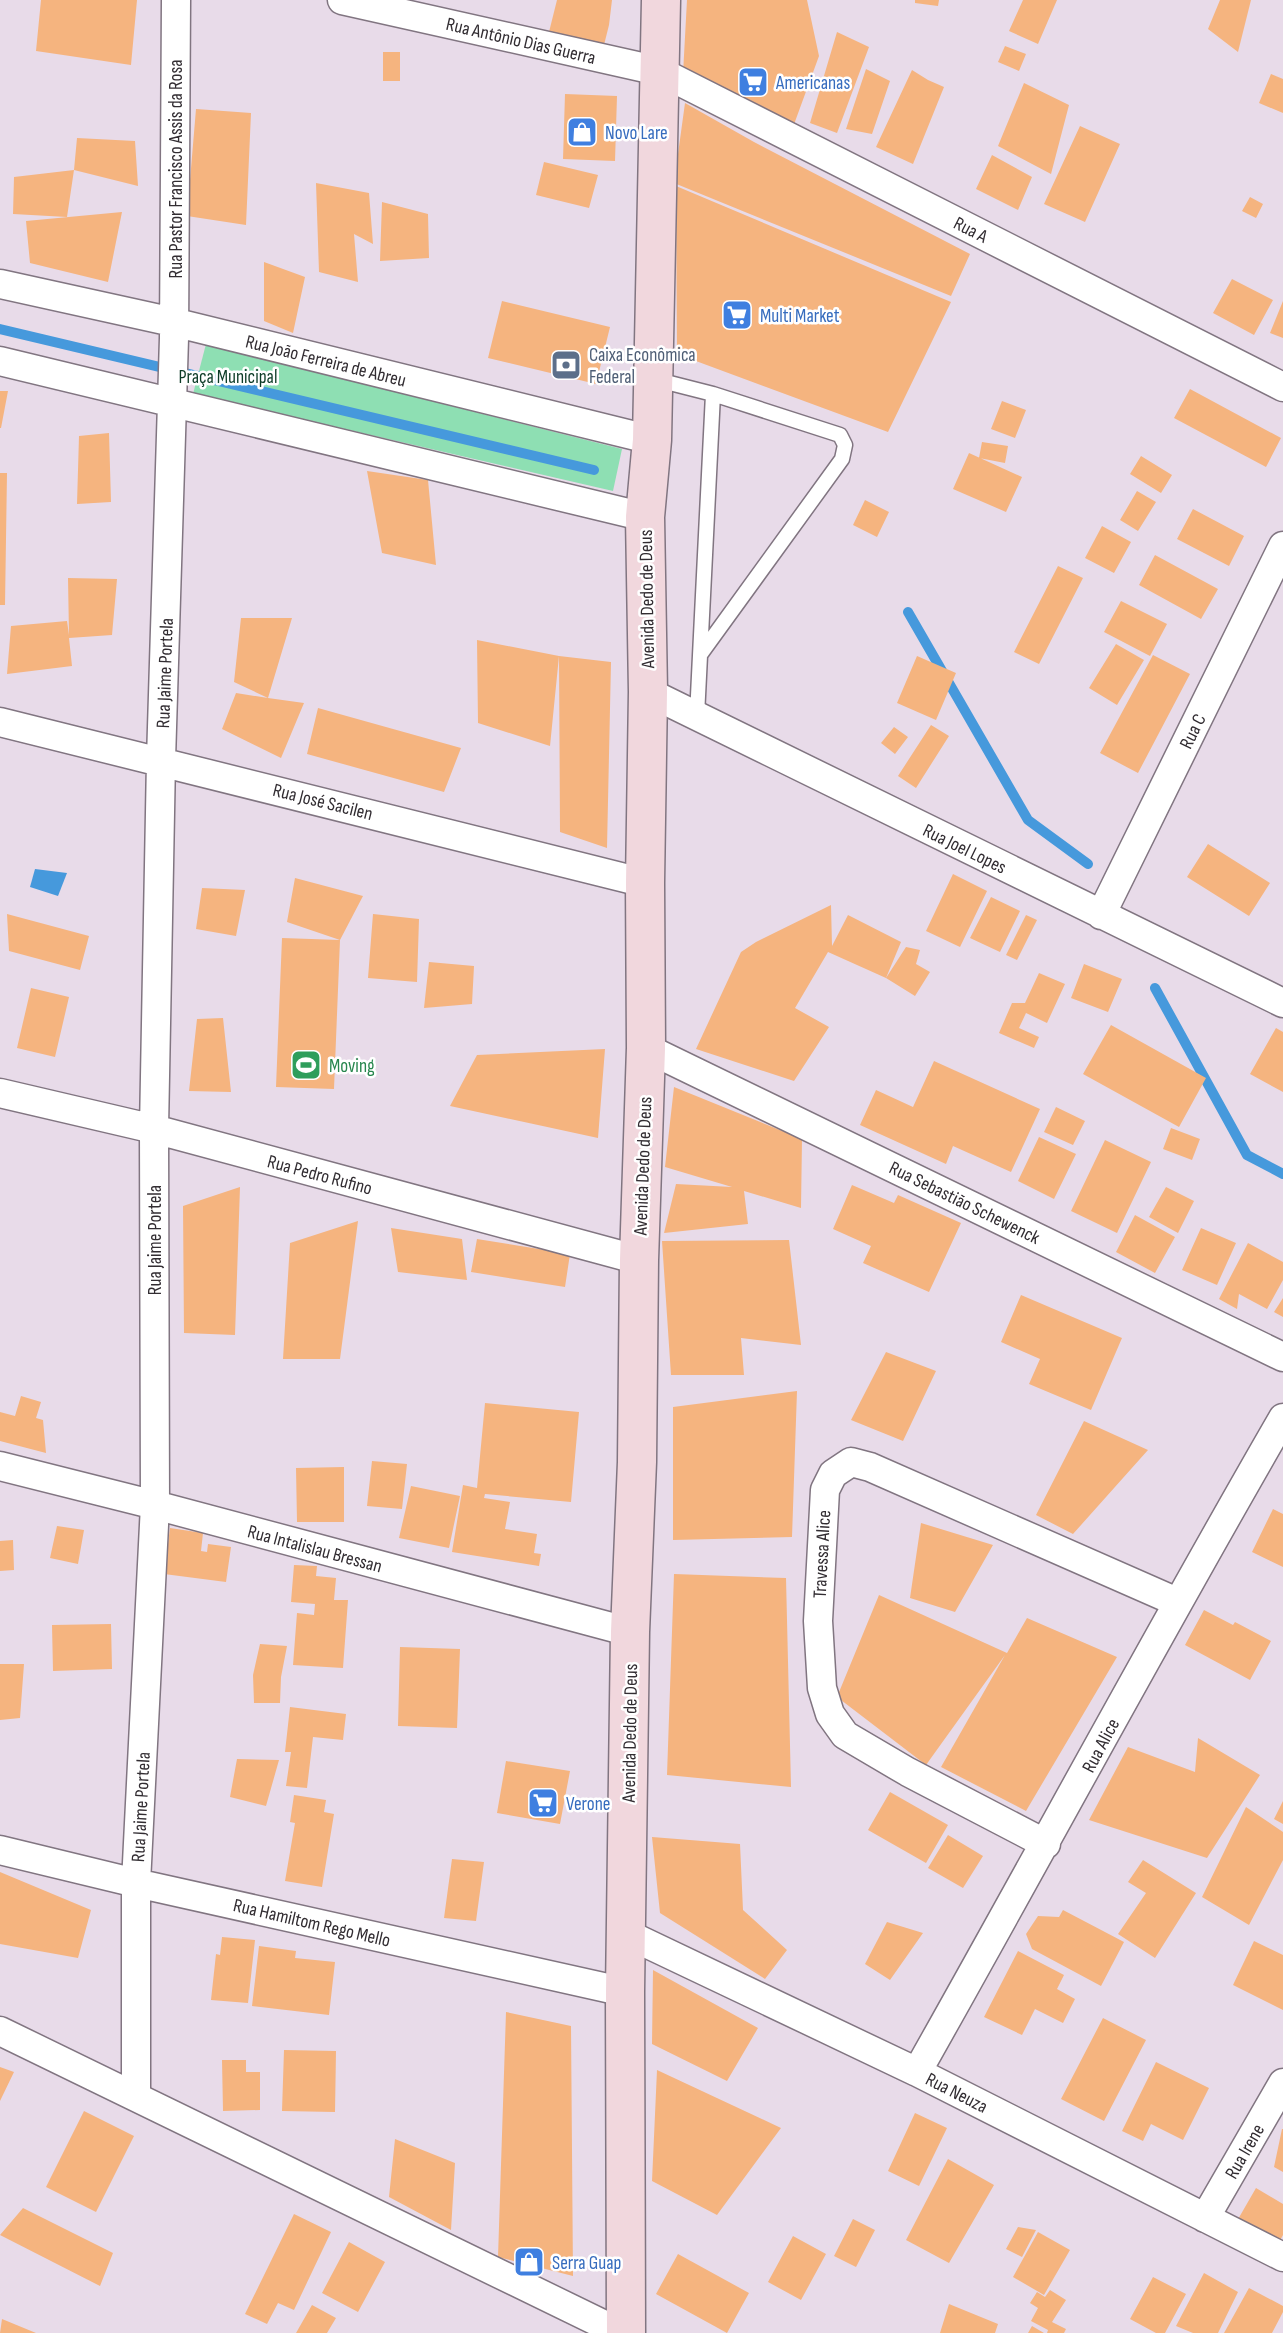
<svg xmlns="http://www.w3.org/2000/svg" width="1283" height="2333" font-family="'Sofia Sans Condensed',sans-serif">
	<rect width="100%" height="100%" fill="#e8dbe9"/>
	<path fill="#8edfb3" d="M206,344L622,449L613,491L193,394Z"/>
	<path fill="#4699dc" d="M35,869L67,873L58,896L30,887Z"/>
	<g fill="none" stroke-linecap="round" stroke-linejoin="round">
		<path stroke="#4699dc" stroke-width="10" d="M0,329L594,470
			M908,612L1028,820L1088,864
			M1155,988L1247,1155L1283,1174"/>
	</g>
	<path fill="#f5b47f" d="M41,0H137L131,65L36,51Z
		M557,0H612L609,25L603,49L548,36Z
		M687,0H807L819,56L789,138L683,74Z
		M915,0H939L938,6L915,3Z
		M1023,0H1057L1038,44L1009,31Z
		M1220,0H1251L1238,52L1208,29Z
		M837,32L869,47L837,133L810,123Z
		M1005,46L1026,54L1019,71L998,62Z
		M383,52H400V81H383Z
		M866,69L890,81L872,134L846,129Z
		M912,70L928,80L944,87L913,164L876,147Z
		M1271,74L1283,79V113L1259,103Z
		M1024,83L1069,105L1051,174L998,146Z
		M565,94L617,96L615,161L563,159Z
		M685,103L754,142L970,254L951,296L674,183Z
		M196,109L251,113L246,225L187,216Z
		M1080,126L1120,144L1085,222L1044,204Z
		M77,138L135,141L138,186L74,170Z
		M992,155L1032,177L1018,210L976,189Z
		M544,162L598,175L589,208L536,195Z
		M74,170L67,217L13,214L14,177Z
		M316,183L369,193L373,244L354,234L358,282L319,272Z
		M676,186L951,302L888,432L677,354Z
		M1250,197L1263,204L1256,218L1242,211Z
		M382,202L428,214L429,258L380,261Z
		M122,212L108,282L30,263L26,221Z
		M264,262L305,277L293,333L264,321Z
		M1232,279L1273,300L1254,335L1213,313Z
		M502,301L610,327L596,384L488,358Z
		M1283,301V338L1270,333Z
		M1190,389L1281,438L1266,467L1174,418Z
		M0,391H8L1,428H0Z
		M1002,401L1026,410L1015,438L991,429Z
		M109,433L111,502L77,504L79,436Z
		M982,442L1008,446L1005,463L979,458Z
		M969,453L1022,477L1006,512L953,489Z
		M1141,456L1172,475L1161,493L1130,474Z
		M367,471L428,480L436,565L382,553Z
		M0,473H7L5,605H0Z
		M1137,491L1156,502L1138,531L1120,520Z
		M865,500L889,512L877,537L853,525Z
		M1193,509L1244,536L1229,566L1177,539Z
		M1102,526L1131,542L1114,573L1085,558Z
		M1155,555L1218,589L1201,619L1139,585Z
		M1058,566L1083,578L1039,664L1014,652Z
		M68,578L117,579L112,635L69,638L72,666L7,674L11,626L67,621L69,635Z
		M1121,601L1167,624L1150,656L1104,632Z
		M241,618H292L268,698L304,703L281,758L222,729L236,693L268,698L234,682Z
		M477,640L559,656L550,746L478,723Z
		M1116,644L1144,660L1117,705L1089,688Z
		M1153,655L1190,674L1138,773L1100,753Z
		M559,656L611,662L607,848L560,832Z
		M917,656L956,673L936,720L897,703Z
		M318,708L461,748L444,792L307,754Z
		M931,725L949,736L916,788L898,776Z
		M894,727L908,737L895,754L881,743Z
		M1208,844L1270,883L1249,916L1187,877Z
		M953,874L987,891L960,947L926,931Z
		M295,878L363,896L340,940L287,922Z
		M202,888L245,890L236,936L196,929Z
		M991,897L1020,911L1000,952L970,938Z
		M831,905L832,946L848,915L901,942L886,978L828,952L795,1008L829,1027L794,1081L696,1049L741,952L756,942Z
		M7,914L89,936L80,970L9,951Z
		M373,914L419,919L417,982L368,978Z
		M1026,915L1037,920L1017,960L1006,955Z
		M282,938L340,940L334,1089L276,1087Z
		M906,947L920,950L916,964L930,972L915,996L886,978Z
		M429,962L474,966L472,1004L424,1008Z
		M1084,964L1122,979L1108,1012L1071,998Z
		M1039,973L1065,984L1047,1023L1026,1013L1019,1028L1039,1037L1034,1048L999,1033L1012,1003H1025Z
		M31,988L69,997L55,1057L17,1048Z
		M223,1018L231,1092L189,1091L197,1019Z
		M1111,1025L1206,1078L1179,1127L1083,1074Z
		M1276,1028L1283,1032V1092L1250,1074Z
		M605,1049L598,1138L450,1106L477,1055Z
		M934,1061L1040,1109L1011,1172L953,1146L946,1164L860,1125L876,1090L913,1107Z
		M674,1087L802,1139L801,1208L744,1191L748,1224L664,1233L676,1184L732,1187L665,1167Z
		M1056,1107L1085,1121L1073,1145L1044,1132Z
		M1171,1128L1200,1139L1192,1160L1163,1149Z
		M1039,1137L1076,1154L1054,1199L1018,1181Z
		M1105,1140L1151,1162L1117,1233L1071,1211Z
		M852,1185L894,1203L898,1195L961,1223L929,1292L863,1263L871,1246L833,1229Z
		M240,1187L235,1335L184,1333L183,1206Z
		M1166,1187L1194,1201L1178,1233L1149,1217Z
		M1135,1215L1175,1237L1155,1273L1116,1252Z
		M358,1221L340,1359H283L290,1243Z
		M391,1228L462,1239L467,1280L398,1272Z
		M1201,1228L1236,1243L1217,1285L1182,1270Z
		M477,1239L570,1254L565,1287L471,1272Z
		M789,1240L801,1345L741,1338L744,1375H671L662,1241Z
		M1248,1243L1283,1262V1280L1267,1309L1239,1294L1237,1309L1219,1299Z
		M1021,1295L1122,1338L1091,1410L1029,1384L1040,1359L1001,1342Z
		M1283,1298V1317L1274,1312Z
		M886,1352L936,1371L903,1441L851,1420Z
		M797,1391L792,1537L673,1540V1407Z
		M21,1396L41,1402L36,1418L43,1420L46,1453L0,1441V1412L15,1416Z
		M485,1403L579,1412L571,1502L485,1494L484,1498L510,1502L505,1529L537,1534L534,1553L541,1554L539,1566L452,1552L463,1485L477,1488Z
		M1084,1421L1148,1450L1073,1534L1036,1515Z
		M372,1461L407,1464L402,1509L367,1506Z
		M344,1467V1522H297L296,1468Z
		M411,1486L460,1496L449,1548L399,1538Z
		M1273,1509L1283,1514V1567L1252,1552Z
		M921,1523L993,1545L955,1612L910,1598Z
		M57,1526L84,1530L78,1564L50,1558Z
		M170,1528L203,1533L201,1551L207,1552L208,1544L231,1547L226,1582L164,1574Z
		M13,1540L14,1570L0,1571V1541Z
		M294,1565L317,1566L316,1576L336,1578L334,1600H348L343,1668L293,1665L297,1613L314,1615L315,1604L291,1602Z
		M674,1574L786,1578L791,1787L667,1775Z
		M879,1595L1007,1653L1027,1618L1117,1657L1026,1811L941,1767L1005,1655L926,1765L837,1697Z
		M1204,1610L1233,1625L1235,1622L1271,1641L1250,1680L1185,1645Z
		M111,1624L112,1669L53,1671L52,1625Z
		M260,1644L287,1646L281,1677L280,1703H254L253,1675Z
		M400,1647L460,1649L457,1728L398,1726Z
		M0,1664H24L20,1718L0,1720Z
		M290,1707L346,1714L343,1740L313,1737L307,1788L286,1786L291,1752H285Z
		M1198,1738L1260,1775L1207,1858L1089,1820L1128,1747L1195,1772Z
		M237,1759L279,1760L266,1806L230,1797Z
		M506,1761L570,1771L560,1824L497,1813Z
		M890,1792L948,1825L926,1863L868,1830Z
		M294,1795L326,1800L324,1812L334,1814L322,1887L285,1881L295,1823L290,1822Z
		M1283,1801V1824L1274,1819Z
		M1246,1807L1283,1832V1860L1249,1925L1202,1897Z
		M948,1835L983,1856L963,1888L928,1868Z
		M652,1837L740,1844L743,1910L787,1950L765,1979L660,1913Z
		M452,1859L484,1862L476,1921L444,1918Z
		M1143,1860L1196,1893L1155,1958L1118,1934L1146,1893L1128,1882Z
		M0,1872L91,1910L78,1958L0,1944Z
		M1063,1910L1124,1942L1101,1986L1032,1949L1026,1934L1038,1916L1059,1917Z
		M887,1922L923,1933L890,1980L865,1964Z
		M222,1937L255,1940L248,2003L211,2000L216,1954L220,1955Z
		M1254,1941L1283,1955V2010L1233,1985Z
		M259,1946L296,1951L295,1958L335,1962L329,2015L252,2006Z
		M1018,1951L1064,1975L1057,1989L1075,1999L1063,2023L1035,2009L1022,2035L984,2017Z
		M653,1970L758,2028L727,2081L652,2044Z
		M506,2012L571,2026L573,2276L498,2257Z
		M1103,2018L1146,2040L1104,2121L1061,2099Z
		M284,2050L336,2051L335,2112L282,2111Z
		M222,2060H246V2072H260V2110L223,2111Z
		M1156,2062L1209,2088L1183,2140L1151,2124L1143,2141L1122,2131Z
		M0,2067L14,2072L0,2101Z
		M657,2070L781,2128L717,2215L652,2181Z
		M84,2111L134,2136L96,2212L46,2187Z
		M915,2113L947,2128L919,2186L888,2171Z
		M1282,2129H1283V2172L1274,2167Z
		M395,2139L455,2163L451,2230L389,2197Z
		M948,2159L994,2185L949,2263L906,2240Z
		M1256,2188L1283,2204V2235L1278,2244L1237,2221Z
		M23,2208L113,2253L100,2286L0,2235Z
		M294,2214L331,2232L294,2310L278,2303L267,2324L245,2314Z
		M853,2219L875,2230L856,2267L834,2256Z
		M1018,2227L1036,2230L1022,2257L1006,2249Z
		M1038,2232L1070,2250L1044,2295L1013,2277Z
		M793,2236L826,2254L801,2300L768,2282Z
		M349,2242L385,2262L358,2312L322,2293Z
		M678,2254L749,2293L727,2333L656,2294Z
		M1204,2273L1238,2292L1218,2333H1193L1176,2326Z
		M1153,2277L1186,2294L1165,2333H1156L1130,2319Z
		M1249,2288L1283,2306V2312L1272,2333H1224Z
		M1050,2290L1066,2300L1052,2322L1066,2329L1064,2333H1047L1048,2330L1031,2321L1038,2308L1030,2303L1037,2292L1045,2297Z
		M949,2304L998,2324L995,2333H940Z
		M312,2305L336,2318L327,2333H296Z
		M2,2319L36,2333H0Z
		M1032,2326L1044,2333H1028Z"/>
	<g fill="none" stroke-linecap="round" stroke-linejoin="round">
		<g stroke="#817581" stroke-width="17">
			<path id="lane" d="M654,379L713,394L840,435L845,445L842,459L700,655
				M697,716L713,394"/>
		</g>
		<g stroke="#817581" stroke-width="31">
			<path id="street" d="M342,0L659,71L1283,387
				M0,284L173,322L652,440
				M0,361L645,517
				M648,692L1283,1003
				M0,722L645,883
				M1101,915L1283,546
				M646,1048L1283,1357
				M0,1093L154,1129L639,1260
				M0,1466L155,1505L630,1632
				M1046,1844L908,1772L845,1735L830,1714L822,1688L818,1621L825,1490L833,1474L851,1462L870,1467L1177,1602
				M0,1850L136,1883L625,1992
				M627,1934L917,2072L1283,2257
				M0,2031L621,2333
				M917,2072C1040,1854 1158,1634 1283,1418
				M136,2096V1883L155,1505L154,1129L161,760L174,338L176,0
				M1205,2218L1283,2083"/>
		</g>
		<g stroke="#817581" stroke-width="41">
			<path id="secondary" d="M626,2333L625,1992L630,1632L637,1462L639,1260L646,1048L645,883L648,692L645,517L652,440L661,0"/>
		</g>
		<use href="#lane" stroke="#fff" stroke-width="14"/>
		<use href="#street" stroke="#fff" stroke-width="28"/>
		<use href="#secondary" stroke="#f1d7dd" stroke-width="38"/>
	</g>
	<defs>
		<g id="supermarket-square" transform="scale(1.575)"><rect x="-9" y="-9" width="18" height="18" rx="4" fill="#3f7fe0" stroke="#fff"/><path d="M-6-5.5h2.5l.6 2H6L4.5 2H-2.5L-4.4-4H-6ZM-1.5 3.2a1.3 1.3 0 1 0 .1 0ZM3 3.2a1.3 1.3 0 1 0 .1 0Z" fill="#fff"/></g>
		<g id="shop-square" transform="scale(1.575)"><rect x="-9" y="-9" width="18" height="18" rx="4" fill="#3f7fe0" stroke="#fff"/><path d="M-5-2.5h2.3a2.7 3.5 0 0 1 5.4 0H5L5.5 6h-11ZM-1.5-2.5h3a1.5 2.3 0 0 0-3 0Z" fill="#fff"/></g>
		<g id="bank-square" transform="scale(1.575)"><rect x="-9" y="-9" width="18" height="18" rx="4" fill="#5c6f8a" stroke="#fff"/><path d="M-6-4H6V4H-6ZM0-2.3a2.3 2.3 0 1 0 0 4.6a2.3 2.3 0 1 0 0-4.6Z" fill="#fff"/></g>
		<g id="stadium-square" transform="scale(1.575)"><rect x="-9" y="-9" width="18" height="18" rx="4" fill="#2e9e5b" stroke="#fff"/><path d="M0-5a6.5 5 0 1 0 0 10a6.5 5 0 1 0 0-10ZM-3.5-1.8h7v3.6h-7Z" fill="#fff"/></g>
	</defs>
	<g fill-rule="evenodd">
		<use href="#supermarket-square" x="753" y="82"/>
		<use href="#shop-square" x="582" y="132"/>
		<use href="#supermarket-square" x="737" y="315"/>
		<use href="#bank-square" x="566" y="365"/>
		<use href="#stadium-square" x="306" y="1065"/>
		<use href="#supermarket-square" x="543" y="1803"/>
		<use href="#shop-square" x="529" y="2262"/>
	</g>
	<g text-anchor="middle" stroke-width="5" stroke-linejoin="round" paint-order="stroke">
		<g font-size="19" fill="#322d32" stroke="#fff">
			<text transform="translate(521 40) rotate(13)" y="7">Rua Antônio Dias Guerra</text>
			<text transform="translate(175 169) rotate(-90)" y="7">Rua Pastor Francisco Assis da Rosa</text>
			<text transform="translate(971 229) rotate(27)" y="7">Rua A</text>
			<text transform="translate(326 360) rotate(14)" y="7">Rua João Ferreira de Abreu</text>
			<text transform="translate(646 599) rotate(-91)" y="7">Avenida Dedo de Deus</text>
			<text transform="translate(164 673) rotate(-88)" y="7">Rua Jaime Portela</text>
			<text transform="translate(1192 731) rotate(-64)" y="7">Rua C</text>
			<text transform="translate(323 801) rotate(14)" y="7">Rua José Sacilen</text>
			<text transform="translate(965 848) rotate(26)" y="7">Rua Joel Lopes</text>
			<text transform="translate(642 1166) rotate(-88)" y="7">Avenida Dedo de Deus</text>
			<text transform="translate(320 1174) rotate(15)" y="7">Rua Pedro Rufino</text>
			<text transform="translate(965 1202) rotate(26)" y="7">Rua Sebastião Schewenck</text>
			<text transform="translate(154 1240) rotate(-90)" y="7">Rua Jaime Portela</text>
			<text transform="translate(315 1548) rotate(15)" y="7">Rua Intalislau Bressan</text>
			<text transform="translate(821 1554) rotate(-87)" y="7">Travessa Alice</text>
			<text transform="translate(629 1733) rotate(-89)" y="7">Avenida Dedo de Deus</text>
			<text transform="translate(1100 1745) rotate(-62)" y="7">Rua Alice</text>
			<text transform="translate(140 1807) rotate(-87)" y="7">Rua Jaime Portela</text>
			<text transform="translate(312 1922) rotate(13)" y="7">Rua Hamiltom Rego Mello</text>
			<text transform="translate(957 2092) rotate(27)" y="7">Rua Neuza</text>
			<text transform="translate(1244 2151) rotate(-60)" y="7">Rua Irene</text>
		</g>
		<g font-size="19" fill="#366cbe" stroke="#fff" text-anchor="start">
			<text x="776" y="89">Americanas</text>
			<text x="605" y="139">Novo Lare</text>
			<text x="760" y="322">Multi Market</text>
			<text x="566" y="1810">Verone</text>
			<text x="552" y="2269">Serra Guap</text>
		</g>
		<g font-size="19" fill="#4e5e75" stroke="#fff" text-anchor="start">
			<text x="589" y="361">Caixa Econômica<tspan x="589" dy="22">Federal</tspan></text>
		</g>
		<g font-size="19" fill="#0c3b26" stroke="#fff">
			<text x="228" y="383">Praça Municipal</text>
		</g>
		<g font-size="19" fill="#27864d" stroke="#fff" text-anchor="start">
			<text x="329" y="1072">Moving</text>
		</g>
	</g>
</svg>
